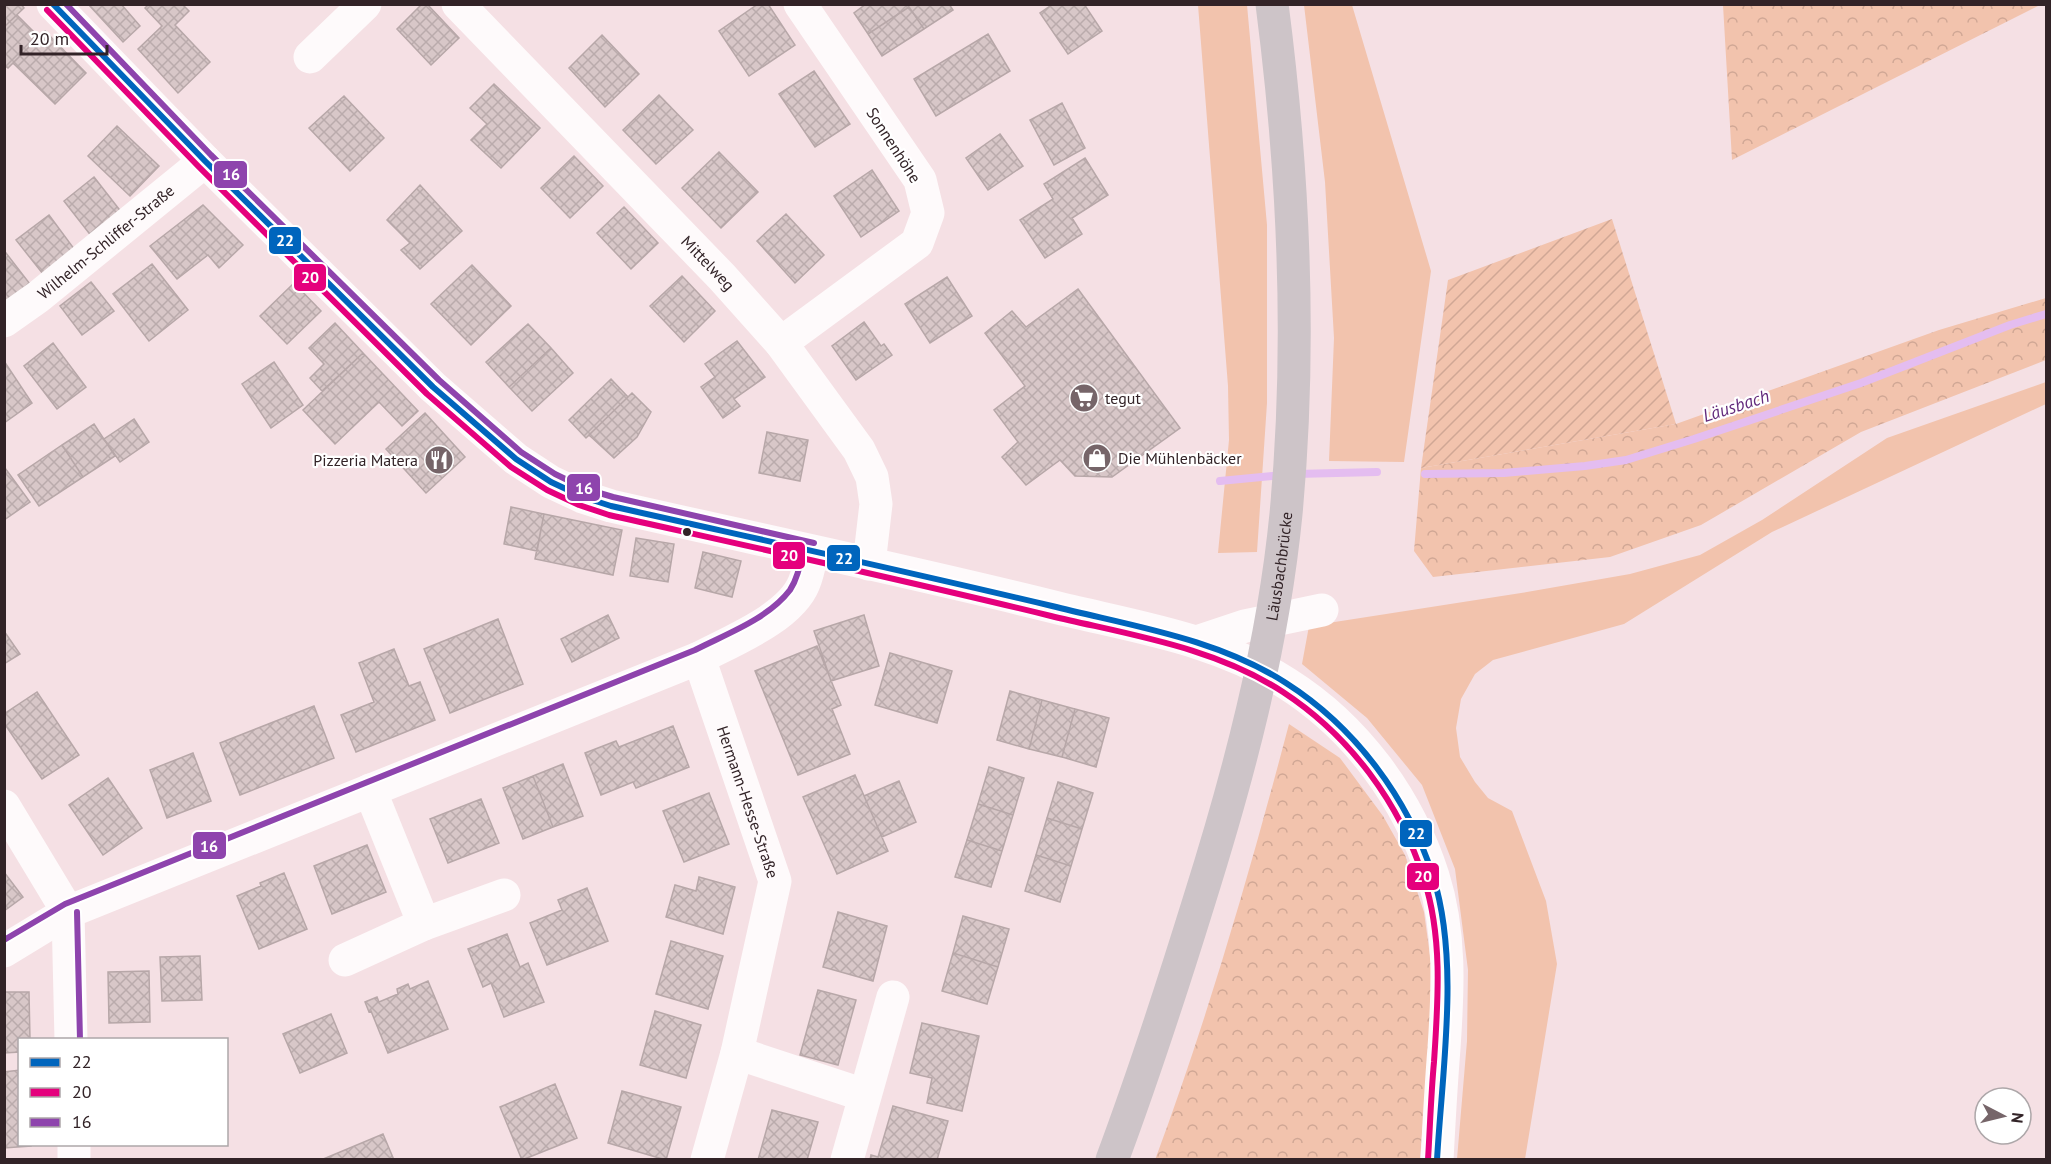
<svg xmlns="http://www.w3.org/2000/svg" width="2051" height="1164" font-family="'PT Sans',sans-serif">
	<defs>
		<pattern id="forest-crowns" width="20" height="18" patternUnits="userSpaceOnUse" patternTransform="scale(1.5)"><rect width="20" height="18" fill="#f2c3ad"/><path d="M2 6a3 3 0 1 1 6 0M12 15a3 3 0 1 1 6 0" fill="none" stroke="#d0a795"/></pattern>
		<pattern id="garden-furrows" width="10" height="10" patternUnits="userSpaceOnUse" patternTransform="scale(1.5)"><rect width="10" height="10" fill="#f2c3ad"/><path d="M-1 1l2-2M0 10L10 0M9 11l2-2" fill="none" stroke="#d0a795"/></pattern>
		<pattern id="building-cross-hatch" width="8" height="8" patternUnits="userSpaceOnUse" patternTransform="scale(1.5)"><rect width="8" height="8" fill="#d8c7c8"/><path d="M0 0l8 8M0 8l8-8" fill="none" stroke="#baabac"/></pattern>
	</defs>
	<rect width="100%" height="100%" fill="#f5e0e4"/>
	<path fill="#f2c3ad" d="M1198,5H1247L1267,225V403L1257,552L1218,553L1229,440L1228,386Z
		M1304,5H1352L1431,271L1404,462L1329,461L1334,338L1325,182Z
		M2046,382V404L1772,532L1624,624L1493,660L1475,674L1461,699L1456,728L1460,757L1475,782L1488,798L1512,811L1546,901L1557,964L1525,1159H1457L1467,1041L1468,970L1455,869L1422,785L1367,718L1302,664L1309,626L1521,593L1630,574L1700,555L1762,520L1887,438Z"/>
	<path fill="url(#forest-crowns)" d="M1723,5V4L2040,5L1732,160Z
		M2046,298V360L1861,432L1701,525L1610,557L1433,577L1414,551L1421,468L1676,424L1939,330Z
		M1289,724L1340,758L1383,816L1405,855L1424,912L1431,963L1430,1037L1420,1159L1155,1160C1208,1017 1250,872 1289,724Z"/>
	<path fill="url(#garden-furrows)" d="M1612,219L1676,424L1421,468L1448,280Z"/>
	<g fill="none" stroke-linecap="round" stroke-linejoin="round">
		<path stroke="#e4bdf0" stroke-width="8" d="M1296,474L1377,472
			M1425,474L1504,473L1585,466L1626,460L1694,439L1861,383L2010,325L2046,314
			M1220,481L1283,475"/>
	</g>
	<path fill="url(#building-cross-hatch)" stroke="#b7a7a8" stroke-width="1.5" d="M4,4H21L24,8L4,27Z
		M88,4H121L140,26L123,42Z
		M149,4H182L189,11L175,25L210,62L178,93L138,49L162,26L145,8Z
		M422,4H427L459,38L431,65L397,29Z
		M758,4H768L795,45L749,76L719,31Z
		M866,4H907L909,7L868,34L854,13Z
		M907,4H949L953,10L924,29Z
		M1053,4H1084L1102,31L1068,54L1040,13Z
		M909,7L924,29L882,56L868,34Z
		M17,15L39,37L8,68L4,65V27Z
		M45,31L86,73L55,104L13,63Z
		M988,34L1010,71L936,116L914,79Z
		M602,35L639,74L605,107L569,68Z
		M814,71L850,124L815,147L779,94Z
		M494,84L540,128L501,168L471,140L487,124L470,108Z
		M659,95L693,130L656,164L623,130Z
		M344,96L384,138L350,171L309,128Z
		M1062,103L1085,148L1054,165L1030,120Z
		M117,126L159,166L130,196L88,156Z
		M1000,134L1023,166L988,190L966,158Z
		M719,152L758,192L721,228L682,188Z
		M574,156L603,186L570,218L541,188Z
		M1085,158L1108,195L1072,218L1082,234L1045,258L1020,220L1053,199L1044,184Z
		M872,170L899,211L861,237L834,196Z
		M94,177L122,213L92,237L64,201Z
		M420,185L462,231L420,269L401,250L410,243L387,220Z
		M203,205L243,245L219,268L208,255L177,279L150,246Z
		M624,207L658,243L631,269L597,233Z
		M786,214L824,255L795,283L757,241Z
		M49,215L75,250L43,274L16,240Z
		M6,253L30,284L4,304V254Z
		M152,264L188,310L149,341L113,294Z
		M472,265L511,306L471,345L431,304Z
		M682,276L715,311L684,342L650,306Z
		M947,277L972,316L930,343L905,304Z
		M91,282L114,311L82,335L60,306Z
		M294,283L321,311L287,344L260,316Z
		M1078,289L1180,428L1112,477L1075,476L1060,460L1026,485L1002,457L1018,442L994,410L1025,386L985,333L1012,311L1026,327Z
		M864,322L881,346L884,344L892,355L856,380L832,346Z
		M335,323L363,353L322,391L310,378L324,364L309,348Z
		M528,324L551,348L509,387L486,362Z
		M737,341L765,377L734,399L740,406L723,418L701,387L715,377L705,364Z
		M53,343L86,387L57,409L24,366Z
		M551,348L573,373L532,411L509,387Z
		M363,353L418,411L402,426L379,402L335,444L303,410Z
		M4,361L32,403L4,423Z
		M274,362L303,405L271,428L242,384Z
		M611,379L628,397L586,438L569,420Z
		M632,393L651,412L637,437L614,458L589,435Z
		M425,413L465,457L426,493L386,449Z
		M134,419L149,442L120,462L104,439Z
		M94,424L115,456L83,477L62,445Z
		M767,432L808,440L800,481L759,473Z
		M62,445L83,477L39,506L18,475Z
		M5,468L30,502L4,520V468Z
		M511,507L544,514L537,551L504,544Z
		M544,514L622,530L613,575L535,559Z
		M636,538L674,544L668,582L630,576Z
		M703,552L741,561L732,597L695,588Z
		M608,615L619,638L572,662L561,639Z
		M864,615L879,666L831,681L814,631Z
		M498,619L523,684L450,713L424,649Z
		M4,631L20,654L4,664Z
		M817,646L841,705L832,709L850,754L798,775L755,671Z
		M394,649L409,686L420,682L435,720L356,752L341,715L374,702L359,663Z
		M890,653L952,671L937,723L875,705Z
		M1010,691L1042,700L1029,749L997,740Z
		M37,692L79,755L42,779L4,723V714Z
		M1042,700L1075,709L1062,757L1029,749Z
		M314,706L334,758L240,795L220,743Z
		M1075,709L1109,718L1096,767L1062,757Z
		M673,726L689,767L636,788L633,782L601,795L585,753L616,741L619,747Z
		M193,753L211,801L167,818L150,770Z
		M563,764L583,816L553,827L533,776Z
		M989,767L1024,778L1013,815L978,804Z
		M855,775L888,851L837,874L803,797Z
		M533,776L553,827L523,839L503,788Z
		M108,778L142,828L103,855L69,805Z
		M899,781L916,822L882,837L864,796Z
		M1058,782L1093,793L1082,829L1047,818Z
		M709,793L729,844L684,862L663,811Z
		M481,799L499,843L448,863L430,819Z
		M978,804L1013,815L1002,851L967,840Z
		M1047,818L1082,829L1071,866L1036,855Z
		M967,840L1002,851L991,887L955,877Z
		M367,845L386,892L332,914L314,866Z
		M1036,855L1071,866L1060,902L1025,891Z
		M4,872L23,897L4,911Z
		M284,873L307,929L259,949L237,896L261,886L260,883Z
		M699,877L735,887L723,934L666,917L675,885L696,891Z
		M587,888L608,941L547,965L530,923L562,910L558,900Z
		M838,912L887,926L873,981L823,967Z
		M963,916L1009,929L998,967L953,953Z
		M507,934L520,967L528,963L544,1002L504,1017L491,983L483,987L468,949Z
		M671,941L723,956L708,1009L656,994Z
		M953,953L998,967L987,1004L942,991Z
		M200,956L202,1000L162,1001L160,957Z
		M149,971L150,1022L109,1023L108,972Z
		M428,981L448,1029L388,1053L371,1011L369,1012L365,1002L377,997L379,1002L398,994L397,989L408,984L410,989Z
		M818,990L856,1000L838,1065L800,1055Z
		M4,992H29L30,1040H20V1052L4,1053Z
		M655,1011L701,1025L686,1078L640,1065Z
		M331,1014L347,1053L300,1073L283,1034Z
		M922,1023L979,1036L962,1111L927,1103L932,1078L910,1073Z
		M20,1070V1144H31V1146L4,1148V1072Z
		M555,1084L577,1138L522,1160L500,1107Z
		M622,1091L681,1107L666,1160L608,1143Z
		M893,1106L948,1121L937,1160H870L871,1155L878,1157Z
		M772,1110L818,1122L807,1160H758Z
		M383,1134L394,1160H321Z"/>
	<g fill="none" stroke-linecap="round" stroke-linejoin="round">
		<g stroke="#fefafb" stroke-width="33">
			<path id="s1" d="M458,4L722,277L781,343L859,450L872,477L876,504L869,564"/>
			<path d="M310,57L365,4"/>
			<path id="s2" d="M4,321L38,297L205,161"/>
			<path d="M781,343L917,243L928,213L920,180L800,4"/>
			<path d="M1197,642L1245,626L1322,610"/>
			<path id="s3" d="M699,658L775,881L737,1053L707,1160"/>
			<path d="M4,806L68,912L71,1040"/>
			<path d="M424,924L504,895"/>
			<path d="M4,951L68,912L699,658C731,641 790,618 804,583C808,574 810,562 812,552"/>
			<path d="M345,960L424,924L370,790"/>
			<path d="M737,1053L864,1095"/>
			<path d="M74,1144V1160"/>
			<path d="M847,1160L893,997"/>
		</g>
		<path stroke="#fefafb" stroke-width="33" d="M53,4L205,161L433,387L516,459L551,482L583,497L611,506C760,540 910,571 1058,608C1136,627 1218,639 1286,683C1356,727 1408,798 1433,876C1451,933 1448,990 1444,1048C1441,1085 1439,1122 1437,1160"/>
		<path stroke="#cdc4c8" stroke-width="33" id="s4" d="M1112,1160C1144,1074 1172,988 1199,901C1239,774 1273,646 1286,514C1302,343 1294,174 1272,4"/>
		<g stroke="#fff" stroke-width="10">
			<path id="bus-1" d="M53,4L205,161L433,387L516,459L551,482L583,497L611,506C758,539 905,571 1052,606C1131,626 1216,638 1286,683C1355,727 1408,798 1433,876C1460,961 1442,1071 1437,1160"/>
		</g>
		<g stroke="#fff" stroke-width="10">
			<path id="bus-2" d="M47,10L199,167L427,394L511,467L547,490L579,505L609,515C757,548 904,580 1051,616C1130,635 1214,647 1283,692C1350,736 1400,803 1424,879C1443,938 1438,1001 1434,1062C1431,1094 1430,1127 1428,1160"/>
		</g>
		<g stroke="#fff" stroke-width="10">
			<path id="bus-3" d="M66,4L211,155L439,380L521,452L555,474L586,489L613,497L814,543
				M77,912L80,1040
				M4,940L65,904L695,650C726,634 768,619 790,590C798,578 800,564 803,550"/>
		</g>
		<use href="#bus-1" stroke="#0065bd" stroke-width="6"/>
		<use href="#bus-2" stroke="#e5007d" stroke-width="6"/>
		<use href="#bus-3" stroke="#8e44ad" stroke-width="6"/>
	</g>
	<defs>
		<g id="supermarket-disc" transform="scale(1.5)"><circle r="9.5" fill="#766569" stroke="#fff"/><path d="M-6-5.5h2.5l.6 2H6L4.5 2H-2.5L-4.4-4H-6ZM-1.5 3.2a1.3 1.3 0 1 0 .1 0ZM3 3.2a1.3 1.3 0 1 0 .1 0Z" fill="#fff"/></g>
		<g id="shop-disc" transform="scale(1.5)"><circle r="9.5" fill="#766569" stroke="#fff"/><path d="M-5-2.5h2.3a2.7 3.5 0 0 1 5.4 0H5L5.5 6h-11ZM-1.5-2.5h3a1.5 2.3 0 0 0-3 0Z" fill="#fff"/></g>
		<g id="restaurant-disc" transform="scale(1.5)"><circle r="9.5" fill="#766569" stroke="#fff"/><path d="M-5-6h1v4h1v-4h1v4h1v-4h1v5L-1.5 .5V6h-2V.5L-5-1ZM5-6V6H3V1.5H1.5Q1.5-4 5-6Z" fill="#fff"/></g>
	</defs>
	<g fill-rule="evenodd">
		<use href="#supermarket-disc" x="1084" y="398"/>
		<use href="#shop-disc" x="1097" y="458"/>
		<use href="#restaurant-disc" x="439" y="460"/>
	</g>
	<circle fill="#322327" stroke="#fff" stroke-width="2" cx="687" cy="532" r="5"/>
	<g text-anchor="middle" stroke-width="4.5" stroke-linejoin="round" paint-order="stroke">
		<g font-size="16" fill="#322327" stroke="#fff">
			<text transform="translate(894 145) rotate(57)" y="6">Sonnenhöhe</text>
			<text dy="6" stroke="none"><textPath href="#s2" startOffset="129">Wilhelm-Schliffer-Straße</textPath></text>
			<text dy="6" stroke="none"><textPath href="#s1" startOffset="360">Mittelweg</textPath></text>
			<text dy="6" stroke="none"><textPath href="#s4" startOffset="618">Läusbachbrücke</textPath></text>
			<text dy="6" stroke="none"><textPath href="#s3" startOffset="152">Hermann-Hesse-Straße</textPath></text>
		</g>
		<g font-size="16" fill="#322327" stroke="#fff" text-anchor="start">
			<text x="1105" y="404">tegut</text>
			<text x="1118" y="464">Die Mühlenbäcker</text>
			<text x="418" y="466" text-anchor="end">Pizzeria Matera</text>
		</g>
		<g font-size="18" font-style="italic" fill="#632b7c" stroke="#fff">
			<text transform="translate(1736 406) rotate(-18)" y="6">Läusbach</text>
		</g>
	</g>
	<g stroke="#fff" stroke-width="2">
		<rect x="213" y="160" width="35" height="29" rx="6" fill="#8e44ad"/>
		<rect x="268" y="226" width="34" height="29" rx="6" fill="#0065bd"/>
		<rect x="293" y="263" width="34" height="29" rx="6" fill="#e5007d"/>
		<rect x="566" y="473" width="35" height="29" rx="6" fill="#8e44ad"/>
		<rect x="772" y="541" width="34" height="29" rx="6" fill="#e5007d"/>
		<rect x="826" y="544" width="35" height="28" rx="6" fill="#0065bd"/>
		<rect x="1399" y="819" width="34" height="29" rx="6" fill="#0065bd"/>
		<rect x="192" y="831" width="35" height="29" rx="6" fill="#8e44ad"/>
		<rect x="1406" y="862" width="34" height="29" rx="6" fill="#e5007d"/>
	</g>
	<g font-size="16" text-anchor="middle" font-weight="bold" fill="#fff">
		<text x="231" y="180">16</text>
		<text x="285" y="246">22</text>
		<text x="310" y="283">20</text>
		<text x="584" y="494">16</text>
		<text x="789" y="561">20</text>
		<text x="844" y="564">22</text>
		<text x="1416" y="839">22</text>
		<text x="209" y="852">16</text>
		<text x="1423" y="882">20</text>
	</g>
	<rect width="2051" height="1164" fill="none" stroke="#322327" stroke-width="12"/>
	<rect x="18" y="1038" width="210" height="108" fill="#ffffff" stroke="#ada7a9" stroke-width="1.5"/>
	<rect x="30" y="1058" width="30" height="9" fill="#0065bd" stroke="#ada7a9" stroke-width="1.5"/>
	<text x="72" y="1068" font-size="18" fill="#322327">22</text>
	<rect x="30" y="1088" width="30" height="9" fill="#e5007d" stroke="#ada7a9" stroke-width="1.5"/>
	<text x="72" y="1098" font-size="18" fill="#322327">20</text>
	<rect x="30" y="1118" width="30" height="9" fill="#8e44ad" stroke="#ada7a9" stroke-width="1.5"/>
	<text x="72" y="1128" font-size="18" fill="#322327">16</text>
	<g transform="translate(2003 1116) rotate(97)"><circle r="28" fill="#ffffff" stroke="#ada7a9" stroke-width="1.5"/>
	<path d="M0-4.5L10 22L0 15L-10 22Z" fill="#766569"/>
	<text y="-9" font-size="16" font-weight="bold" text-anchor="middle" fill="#322327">N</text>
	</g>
	<path d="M21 45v9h86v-9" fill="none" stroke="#322327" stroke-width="3"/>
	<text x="30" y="45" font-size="18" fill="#322327" stroke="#ffffff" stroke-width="4.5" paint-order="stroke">20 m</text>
</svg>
